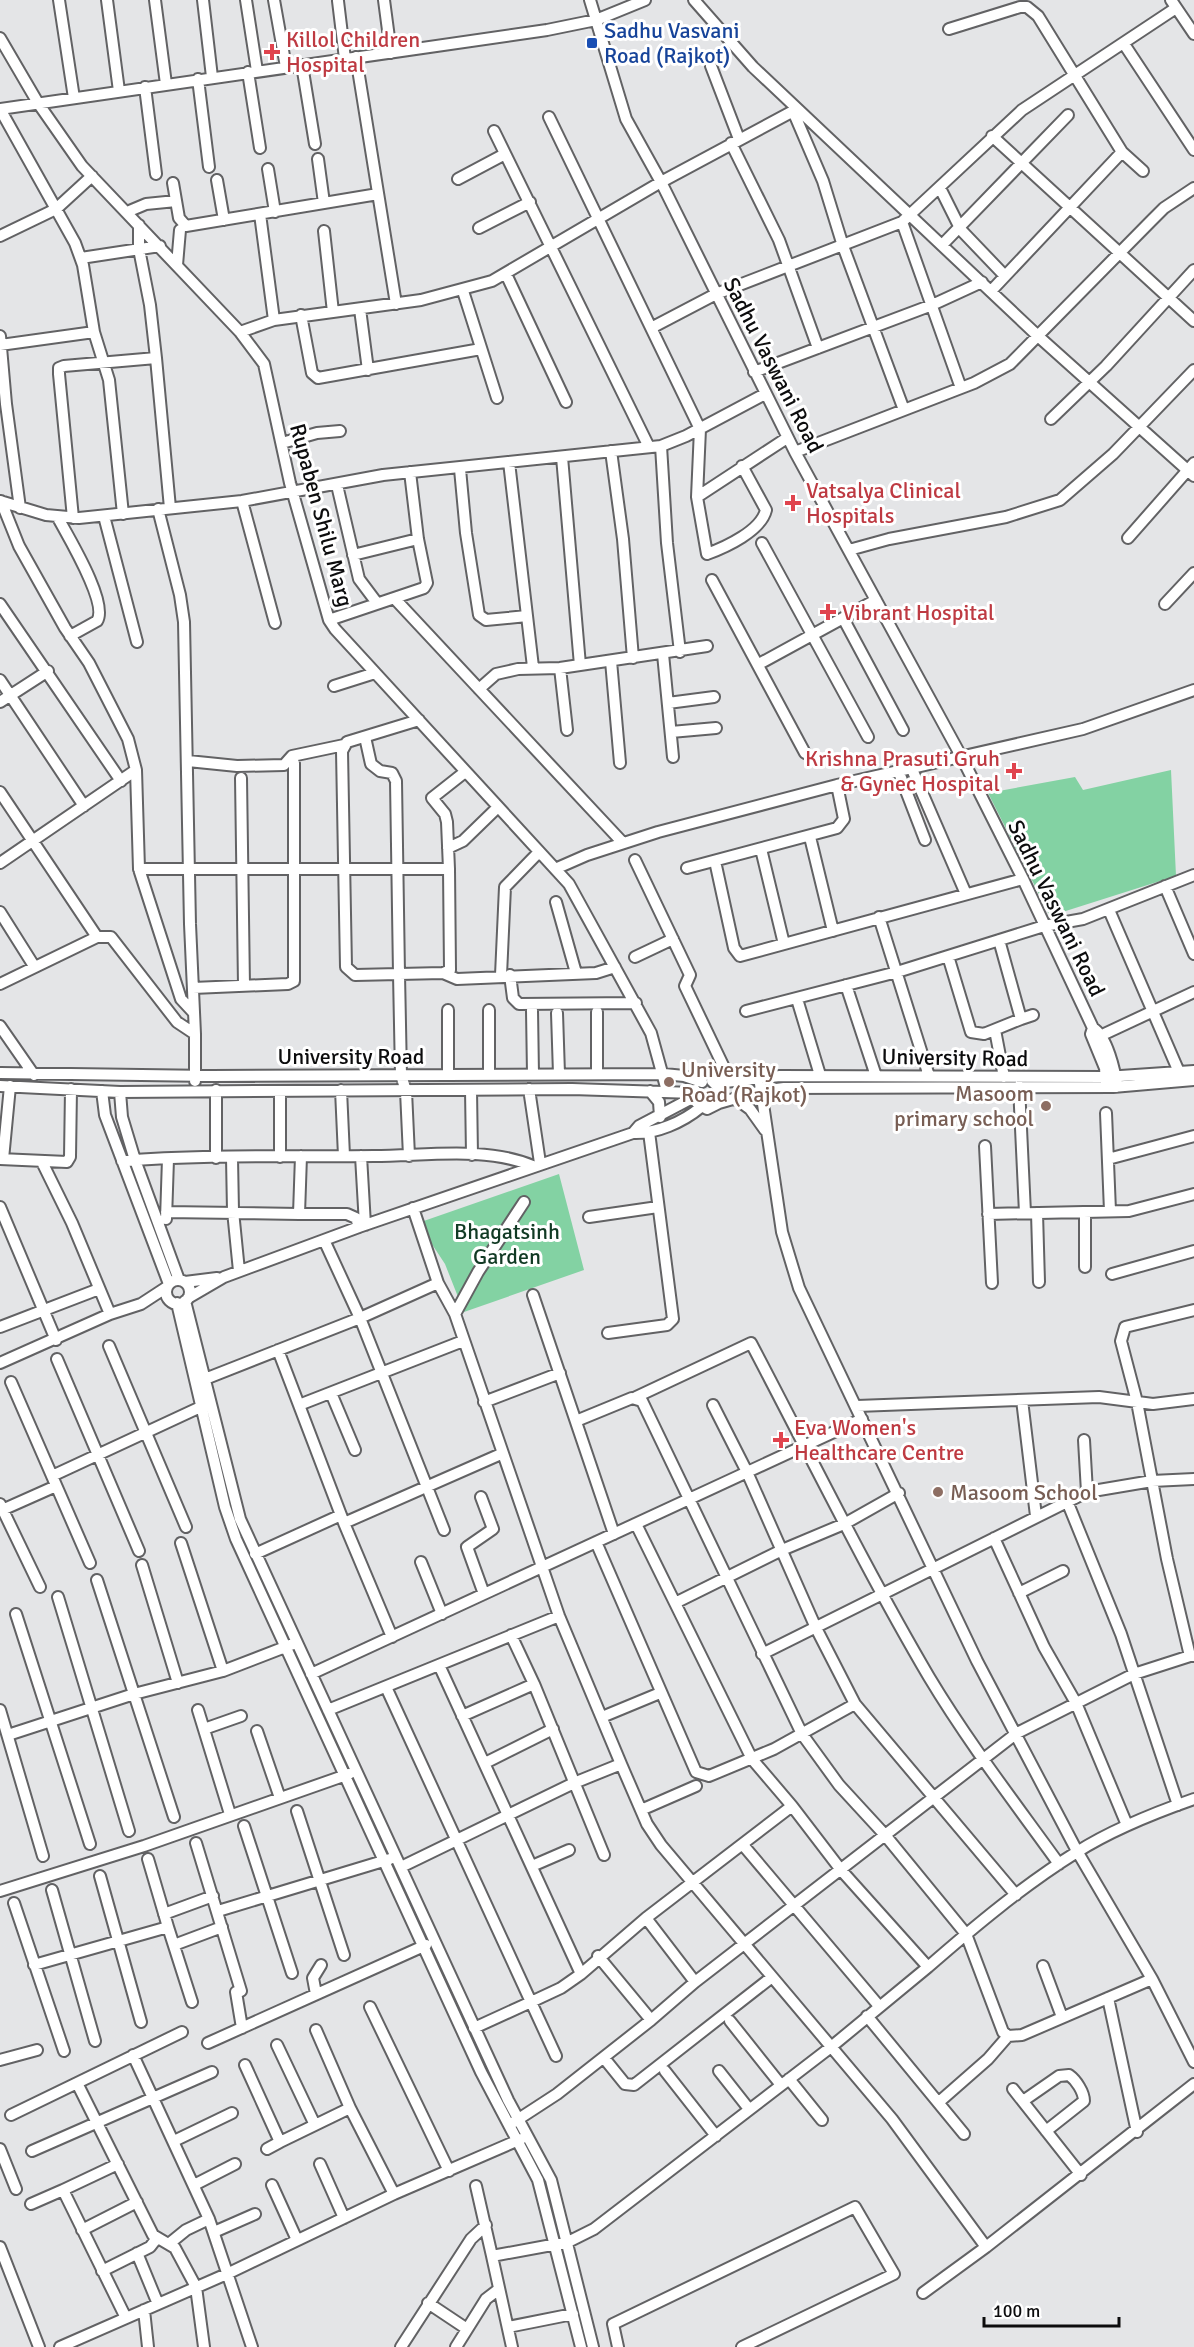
<svg xmlns="http://www.w3.org/2000/svg" width="1194" height="2347" font-family="Signika,sans-serif">
	<rect width="100%" height="100%" fill="#e4e5e7"/>
	<path fill="#83d2a3" d="M1171,770L1176,876L1050,916L988,793L1075,777L1083,790Z
		M559,1174L584,1270L464,1312L445,1264L418,1223Z"/>
	<g fill="none" stroke-linecap="round" stroke-linejoin="round">
		<g stroke="#626264" stroke-width="14">
			<path id="minor" d="M59,0L74,98
				M107,0L119,91
				M155,0L166,84
				M203,0L212,77
				M246,0L257,71
				M274,0L286,67
				M384,0L391,53
				M590,0L626,119L661,182L795,452L961,756L1023,879L1093,1028C1107,1036 1115,1071 1117,1087
				M694,0L753,67L1039,337L1194,476
				M1171,0L1194,34
				M338,1L345,59
				M949,29L1020,7H1027L1038,16L1122,152L992,290
				M0,38L38,103L82,166L240,332L264,364L290,483L329,620L335,629L569,884L651,1033L667,1091
				M1124,44L1194,150
				M356,57L396,304
				M302,65L315,144
				M711,66L739,139
				M248,72L260,148
				M198,79L209,167
				M145,87L156,174
				M793,111L823,181L843,246L904,410
				M549,117L700,429L697,497L707,554C726,547 761,531 766,510L742,466
				M494,131L649,447
				M992,136L1194,321
				M731,143L779,240L818,348
				M1122,152L1143,171
				M318,159L324,203
				M268,169L275,212
				M458,179L505,154
				M217,180L224,220
				M173,183L179,218L186,226L378,194
				M940,188L961,230L1005,276
				M127,212L146,204L176,201
				M260,214L274,320
				M902,222L961,388
				M139,225V249L150,305L156,358
				M479,228L530,202
				M324,231L333,312
				M0,236L56,209L92,176
				M942,245L1068,115
				M81,258L160,246
				M177,265L180,230
				M506,274L566,402
				M463,291L497,398
				M360,309L368,370
				M301,315L312,373L318,378L481,349
				M653,327L716,294L902,222L1022,110L1176,8
				M240,332L274,320L421,300L492,281L661,182L797,109
				M0,336L6,404L20,508
				M0,345L94,332
				M754,372L932,305L982,282
				M1051,419L1106,366L1194,270
				M282,443L317,433L340,431
				M661,446L667,543L680,652
				M611,451L623,539L633,658
				M795,452L974,383L1010,364L1151,221L1164,208L1194,188
				M562,457L580,665
				M509,462L533,667
				M460,469L466,533L479,615L486,620L527,616
				M337,485L359,579L377,603
				M697,497L787,438
				M0,501L46,515L79,518L242,501L383,475L661,446L686,436L765,394
				M1,501L19,546L65,628L89,663L128,739L136,770L139,869L181,999L194,1013
				M242,501L275,623
				M158,509L180,595L184,622L190,924L195,1034
				M123,514L109,380L94,332L83,265L75,243L0,109L547,30L596,20L645,0
				M57,516C67,535 109,603 97,621L70,636
				M104,516L137,642
				M73,518L59,374V368L64,366L156,358L170,508
				M1128,538L1194,463
				M762,543L868,737
				M849,550L889,539L1006,517L1060,500L1113,454L1194,370
				M353,555L418,539
				M712,580L805,753
				M395,599L623,843
				M0,604L121,781
				M1165,604L1194,573
				M843,618L903,730
				M329,620L424,588L427,583L418,539L410,472
				M663,654L673,757
				M611,661L620,763
				M759,664L876,600
				M560,668L567,730
				M0,680L84,806
				M334,686L375,673
				M479,689L496,674L518,669L560,668L707,646
				M0,702L48,671
				M668,703L714,697
				M671,732L716,728
				M365,737L371,764L380,771L392,773L396,781L399,974L355,975L346,967L342,751L347,742L419,720
				M188,761L237,766L284,765L292,756L344,745
				M911,767L966,894
				M898,770L925,840
				M241,778L244,986
				M0,792L97,937
				M810,837L833,931
				M448,848L463,841L498,807
				M761,849L784,944
				M635,860L690,975L685,986L730,1080
				M715,861L734,948L740,956L1023,879
				M0,863L136,770
				M687,868L837,828L844,819L837,785
				M139,869H449L450,970L443,973L399,974L401,1075L406,1091L409,1156
				M449,869L447,822L445,814L432,798L465,772
				M555,869L587,855L658,832L837,785L1083,729L1194,690
				M1165,886L1194,954
				M556,902L576,973
				M1109,910L1179,1072
				M0,912L34,966
				M879,917L929,1076
				M999,940L1021,1019L1033,1015
				M948,956L971,1032L984,1034L1021,1019
				M635,957L673,939
				M443,973L457,979L596,973L615,967
				M501,975L505,887L539,852
				M510,975L513,998L519,1004L636,1003
				M0,984L97,937H111L177,1022L195,1034V1081
				M846,985L876,1076
				M193,988L288,984L294,981V763
				M797,999L820,1075
				M448,1010V1075
				M532,1010L533,1074
				M746,1011L897,972L1044,926L1083,919L1194,875
				M597,1012V1074
				M557,1013L559,1074
				M0,1026L34,1075
				M1093,1028L1091,1034L1105,1068L1106,1082
				M995,1030L1004,1077
				M1100,1036L1194,992
				M0,1073L212,1076L664,1074L684,1076L702,1082
				M489,1074V1010
				M759,1077L782,1232L799,1288L977,1661L1077,1851L1152,1979L1194,2062
				M716,1083L780,1076L1106,1077L1194,1071
				M0,1086L120,1092L572,1089L694,1093
				M1019,1086L1025,1213
				M529,1089L540,1163
				M216,1090V1158
				M341,1090L344,1156
				M471,1090L472,1155
				M102,1091L105,1115L169,1284
				M650,1091L659,1102L660,1117
				M120,1092L122,1117L135,1160L179,1280
				M735,1098L750,1109L765,1130
				M697,1103L707,1109L719,1103L721,1090L712,1081
				M719,1103L761,1091L784,1088L1113,1087L1194,1080
				M1106,1113L1110,1211
				M633,1133L639,1126L694,1097L695,1090
				M985,1146L992,1283
				M361,1156L365,1225
				M280,1157V1091
				M232,1158L233,1211L239,1271
				M0,1159L67,1162L70,1157L71,1089
				M3,1159L10,1086
				M1108,1159L1194,1136
				M122,1161C205,1154 290,1157 374,1156C425,1156 486,1146 533,1166
				M42,1162L72,1223L110,1314
				M0,1207L56,1340
				M413,1208L438,1283
				M166,1212L299,1214L301,1156
				M1037,1213L1039,1282
				M299,1214H347L356,1218L359,1227
				M988,1214L1129,1211L1194,1194
				M589,1217L658,1207
				M166,1219L168,1159
				M324,1240L360,1318L444,1530
				M1085,1267V1212
				M1112,1274L1194,1251
				M166 1292a12 12 0 1 1 24 0a12 12 0 1 1-24 0Z
				M185,1282L217,1278
				M533,1295L614,1534
				M188,1298L224,1277L359,1227L633,1133C656,1134 683,1122 701,1107
				M185,1301L240,1519L508,2100L551,2180L593,2347
				M177,1303L225,1507L236,1539L481,2072L538,2180L581,2347
				M1194,1310L1125,1327L1121,1341L1137,1402L1167,1559L1190,1656H1194
				M455,1314L478,1272L524,1202
				M0,1327L99,1289
				M608,1333L667,1325L673,1319L649,1132
				M109,1346L186,1527
				M278,1350L344,1523L392,1637
				M57,1359L139,1551
				M0,1363L110,1314L141,1304L167,1287
				M205,1379L360,1318L438,1283L455,1314L559,1616L621,1764
				M11,1382L90,1563
				M331,1393L355,1450
				M636,1397L751,1343C810,1455 865,1568 929,1677C968,1742 1015,1803 1059,1864
				M1022,1400L1036,1516
				M484,1402L560,1373
				M299,1405L463,1341
				M713,1405L747,1472L816,1628L855,1704L1016,1895
				M857,1406L1099,1397L1153,1404L1194,1399
				M576,1421L632,1398L642,1401L802,1734L839,1785L885,1835L966,1934L1003,2032L1008,2036L1022,2035L1152,1979
				M1084,1440L1087,1492
				M52,1476L207,1404
				M481,1497L493,1529L467,1547L484,1594
				M1067,1501L1121,1634L1178,1805
				M0,1504L40,1587
				M2,1510L56,1486
				M344,1523L501,1454
				M994,1538L1044,1647L1076,1703L1127,1825
				M596,1542L696,1772L709,1776L774,1749L855,1704
				M181,1543L223,1671
				M255,1554L341,1515
				M421,1562L442,1614
				M142,1565L178,1683
				M97,1580L174,1817
				M1019,1593L1063,1571
				M58,1597L129,1831
				M675,1603L782,1550L844,1524L899,1493
				M16,1614L90,1844
				M511,1635L534,1684L604,1855
				M762,1654L1087,1492L1152,1481L1194,1479
				M439,1665L581,1974L646,1918L792,1806L752,1759L636,1524
				M311,1674L862,1419
				M386,1687L531,2002L474,2028
				M0,1710L43,1856
				M198,1710L230,1814
				M328,1710L559,1616
				M462,1716L534,1684
				M602,1717L660,1693
				M204,1729L241,1716
				M257,1731L280,1798
				M8,1735L134,1694L223,1671L293,1644
				M485,1763L553,1729
				M641,1810L696,1786
				M297,1811L344,1955
				M244,1826L292,1973
				M196,1843L241,1991
				M743,1845L879,2006
				M532,1866L569,1850
				M401,1867L574,1783L621,1764L647,1824L661,1845L892,2119L986,2247L1194,2084
				M100,1876L141,2022
				M52,1890L95,2041
				M0,1891L144,1846L349,1774
				M14,1903L64,2051
				M218,1911L390,1859
				M164,1914L213,1896
				M646,1918L695,1982
				M168,1927L192,2002
				M174,1945L222,1927
				M598,1956L651,2020L695,1982L1017,1733L1134,1674L1190,1656
				M34,1965L168,1927L148,1859
				M1043,1966L1062,2017
				M928,1967C975,1926 1024,1885 1077,1852C1113,1829 1154,1813 1194,1799
				M236,1992L242,2028
				M316,1994L313,1978L321,1965
				M1108,1998L1137,2132
				M370,2007L449,2171
				M867,2016L964,2134
				M730,2021L781,2085
				M316,2030L350,2108
				M182,2032L77,2083L153,2235L175,2248L196,2287L204,2347
				M208,2043L426,1945
				M277,2045L315,2125
				M133,2055L209,2219L252,2347
				M556,2056L531,2002L561,1988L581,1974
				M604,2058L625,2084L634,2085L772,1977
				M0,2060L37,2050
				M245,2065L280,2142L350,2108L394,2194
				M665,2071L716,2136
				M719,2071L749,2109
				M789,2079L822,2120
				M1013,2089L1081,2175
				M1023,2101L1059,2076L1069,2075C1076,2080 1084,2092 1084,2101L1046,2131
				M939,2102L988,2059L1008,2036
				M11,2115L77,2083
				M514,2122L557,2094L651,2020
				M174,2141L232,2113
				M0,2149L16,2189
				M267,2149L280,2142
				M32,2151L212,2072
				M118,2164L63,2190L126,2318
				M320,2164L344,2218
				M194,2185L235,2164
				M272,2185L297,2240
				M476,2186L492,2256
				M31,2204L63,2190
				M82,2230L137,2202
				M214,2232L255,2214
				M170,2243L186,2230L209,2219
				M0,2247L39,2347
				M137,2253L158,2304
				M102,2271L150,2247L157,2238
				M923,2293L986,2247
				M428,2303L467,2329
				M144,2310L148,2347
				M508,2327L573,2314
				M60,2347L229,2273L394,2194L521,2139
				M401,2347L471,2239L486,2225
				M456,2347L486,2299L499,2289
				M512,2347L492,2256L568,2242L594,2229L831,2047L928,1967L841,1870L792,1806
				M618,2347L613,2324L855,2207L894,2274L742,2347"/>
		</g>
		<use href="#minor" stroke="#fff" stroke-width="10"/>
	</g>
	<rect fill="#1a4fb4" stroke="#fff" stroke-width="2" x="586" y="37" width="12" height="12" rx="3"/>
	<g fill="#e0444e" stroke="#fff" stroke-width="2">
		<path d="M269 43h6v6h6v6h-6v6h-6v-6h-6v-6h6z"/>
		<path d="M790 494h6v6h6v6h-6v6h-6v-6h-6v-6h6z"/>
		<path d="M825 603h6v6h6v6h-6v6h-6v-6h-6v-6h6z"/>
		<path d="M1011 762h6v6h6v6h-6v6h-6v-6h-6v-6h6z"/>
		<path d="M778 1431h6v6h6v6h-6v6h-6v-6h-6v-6h6z"/>
	</g>
	<g fill="#8d6e63" stroke="#fff" stroke-width="2">
		<circle cx="669" cy="1082" r="6"/>
		<circle cx="1046" cy="1106" r="6"/>
		<circle cx="938" cy="1492" r="6"/>
	</g>
	<g text-anchor="middle" stroke-width="6" stroke-linejoin="round" paint-order="stroke">
		<g font-size="22" fill="#164399" stroke="#fff" text-anchor="start">
			<text x="604" y="38">Sadhu Vasvani<tspan x="604" dy="25">Road (Rajkot)</tspan></text>
		</g>
		<g font-size="22" fill="#be3a42" stroke="#fff" text-anchor="start">
			<text x="286" y="47">Killol Children<tspan x="286" dy="25">Hospital</tspan></text>
			<text x="806" y="498">Vatsalya Clinical<tspan x="806" dy="25">Hospitals</tspan></text>
			<text x="842" y="620">Vibrant Hospital</text>
			<text x="1000" y="766" text-anchor="end">Krishna Prasuti Gruh<tspan x="1000" dy="25">&amp; Gynec Hospital</tspan></text>
			<text x="794" y="1435">Eva Women's<tspan x="794" dy="25">Healthcare Centre</tspan></text>
		</g>
		<g font-size="22" fill="#0c0c0d" stroke="#fff">
			<text transform="translate(774 365) rotate(63)" y="8">Sadhu Vaswani Road</text>
			<text transform="translate(322 515) rotate(75)" y="8">Rupaben Shilu Marg</text>
			<text transform="translate(1057 908) rotate(64)" y="8">Sadhu Vaswani Road</text>
			<text x="351" y="1064">University Road</text>
			<text transform="translate(955 1057) rotate(1)" y="8">University Road</text>
		</g>
		<g font-size="22" fill="#785e54" stroke="#fff" text-anchor="start">
			<text x="681" y="1077">University<tspan x="681" dy="25">Road (Rajkot)</tspan></text>
			<text x="1034" y="1101" text-anchor="end">Masoom<tspan x="1034" dy="25">primary school</tspan></text>
			<text x="950" y="1500">Masoom School</text>
		</g>
		<g font-size="22" fill="#113a24" stroke="#fff">
			<text x="507" y="1239">Bhagatsinh<tspan x="507" dy="25">Garden</tspan></text>
		</g>
	</g>
	<path d="M984 2317v9h135v-9" fill="none" stroke="#0c0c0d" stroke-width="3"/>
	<text x="993" y="2317" font-size="18" fill="#0c0c0d" stroke="#ffffff" stroke-width="4.5" paint-order="stroke">100 m</text>
</svg>
